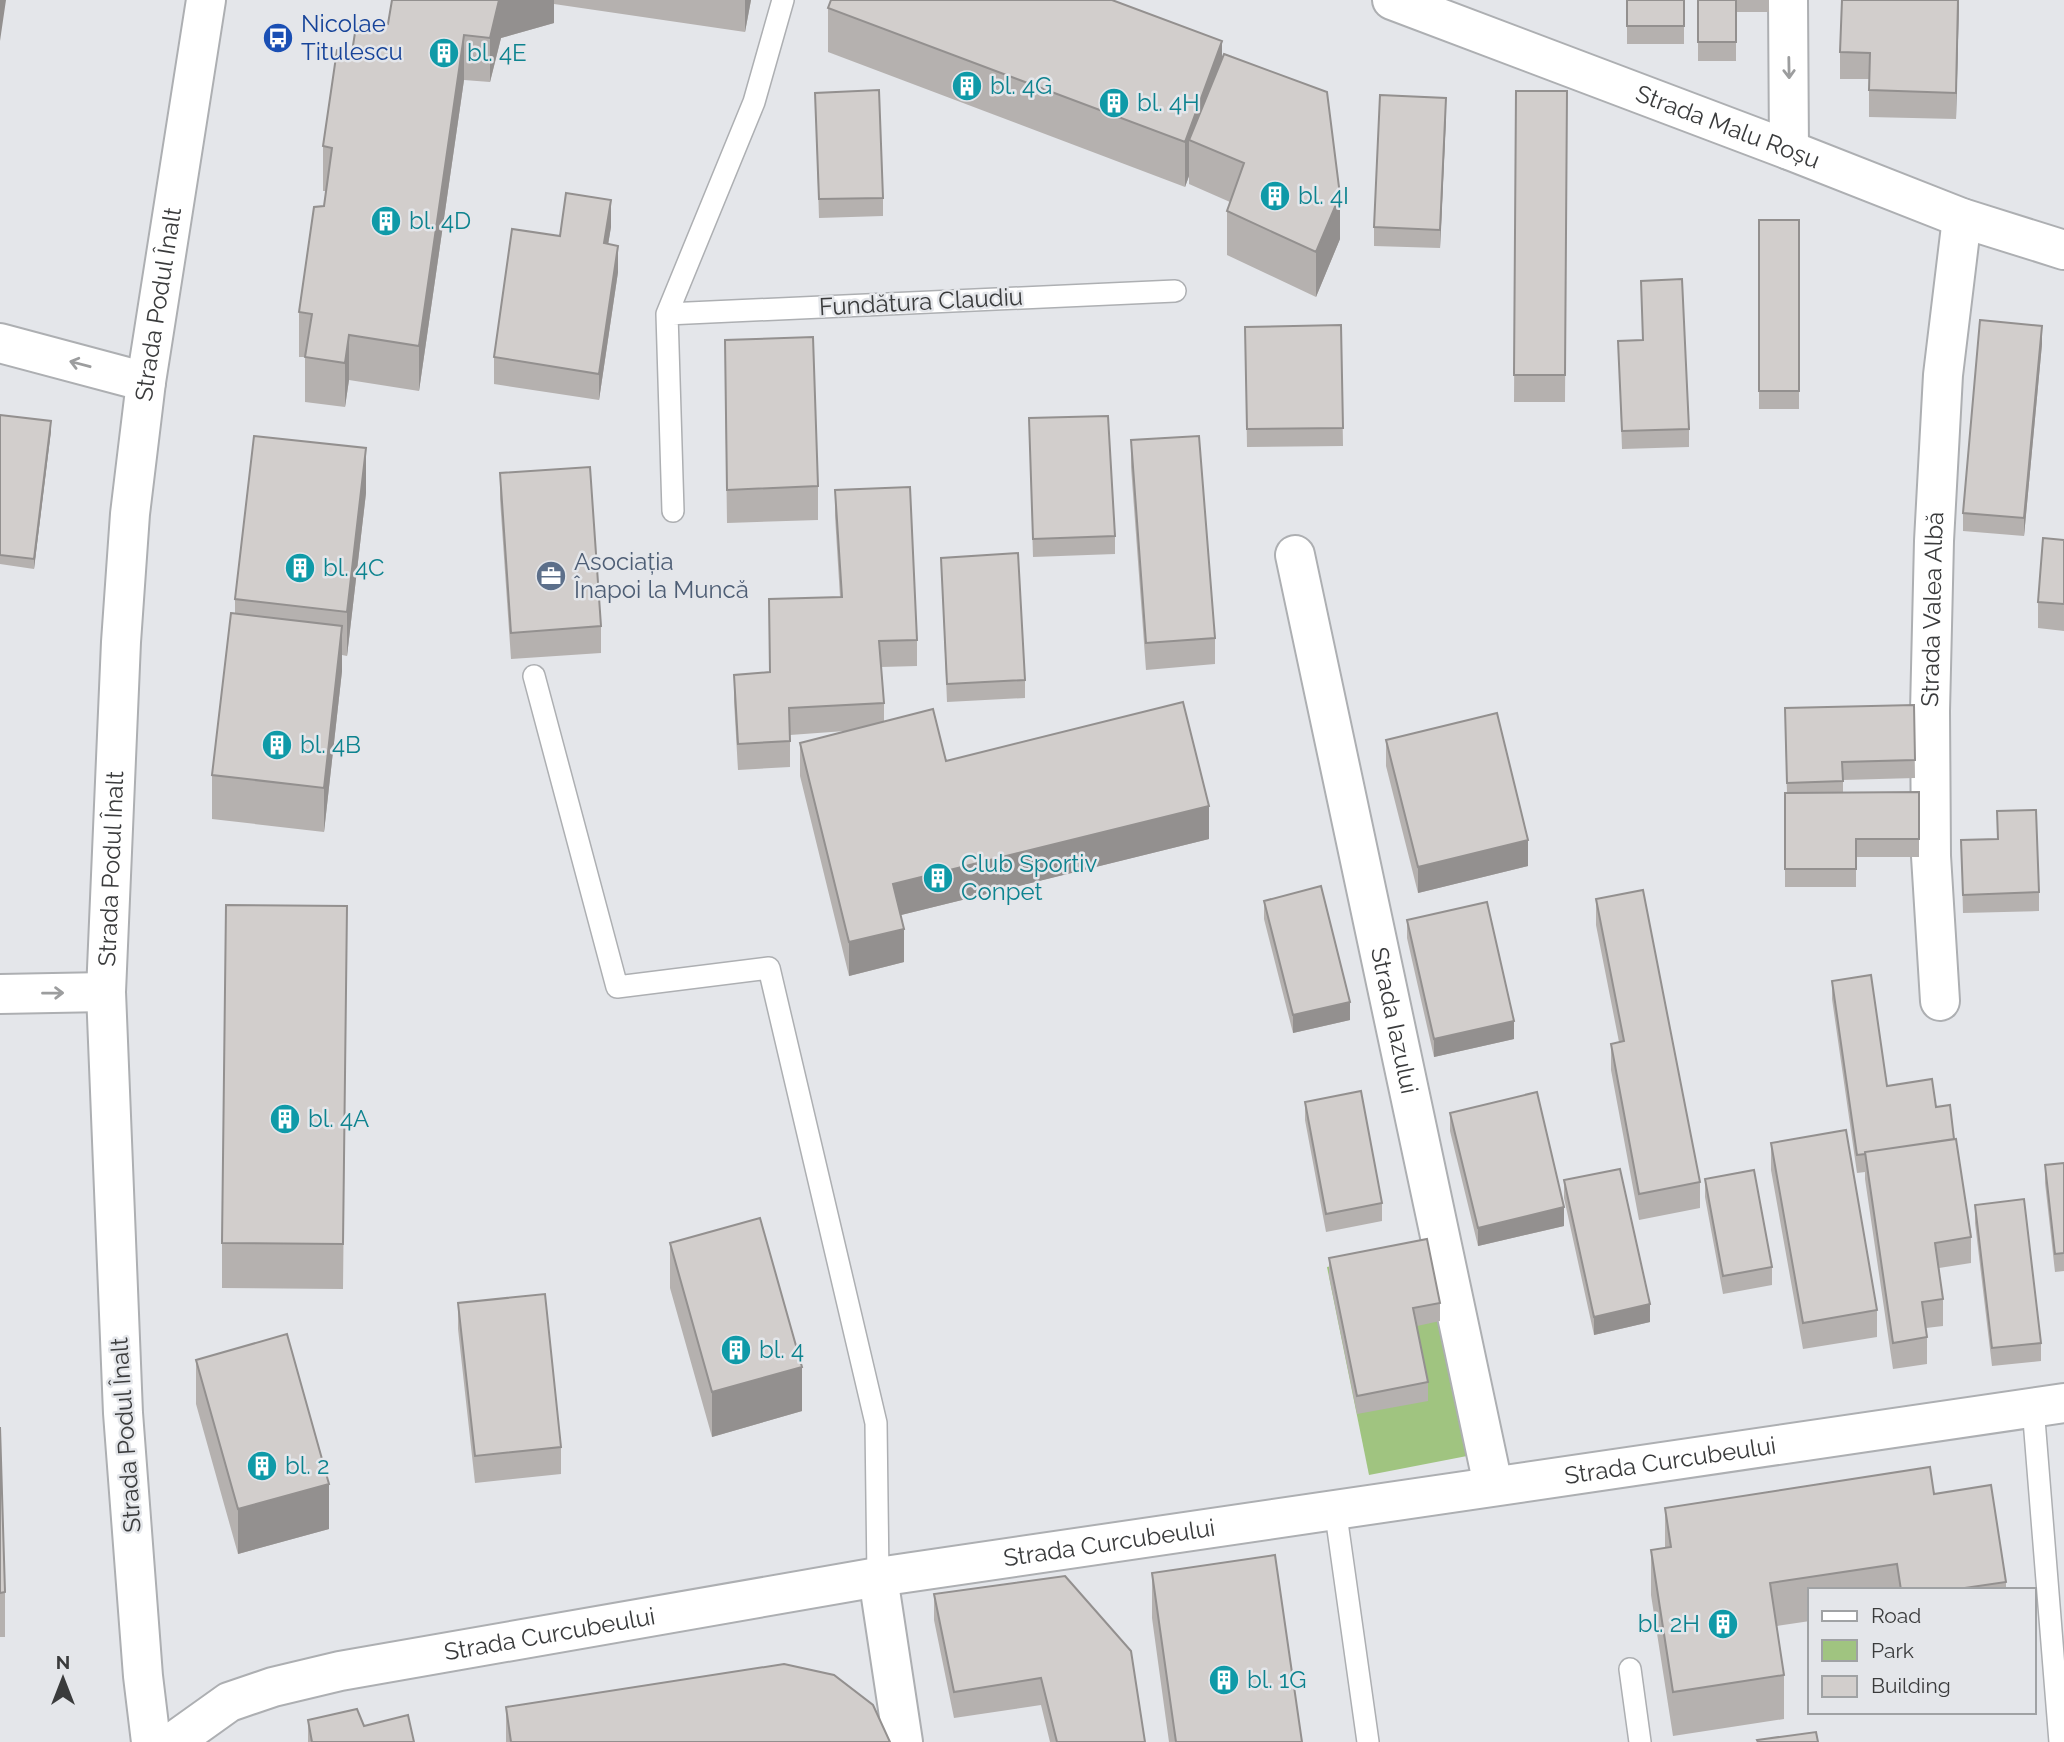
<svg xmlns="http://www.w3.org/2000/svg" width="2064" height="1742" font-family="Raleway,sans-serif">
	<rect width="100%" height="100%" fill="#e4e6ea"/>
	<path fill="#a0c480" d="M1425,1247L1467,1456L1369,1475L1327,1267Z"/>
	<g fill="none" stroke-linecap="round" stroke-linejoin="round">
		<g stroke="#adafb2" stroke-width="24">
			<path id="lane" d="M667,314L1175,291
				M673,511L667,314L754,102L783,0
				M534,676L617,987L769,968L876,1423L878,1577
				M2033,1407L2060,1742
				M1335,1508L1368,1742
				M1630,1669L1640,1742"/>
		</g>
		<g stroke="#adafb2" stroke-width="42">
			<g id="street">
				<path d="M1788,0L1789,150"/>
				<path d="M0,343L146,382"/>
				<path id="s1" d="M1295,555L1493,1485"/>
				<path d="M0,994L106,992"/>
				<path id="s2" d="M1940,1001L1931,856L1930,711L1934,541L1943,375L1962,218"/>
				<path d="M878,1577L903,1742"/>
				<path id="s3" d="M173,1742L229,1702L273,1687L340,1671L878,1577L2064,1403"/>
			</g>
		</g>
		<g stroke="#adafb2" stroke-width="42">
			<g id="secondary">
				<path id="s4" d="M1392,0L1789,150L1962,218L2064,250"/>
				<path id="s5" d="M151,1742L143,1676L123,1413L106,992L121,642L130,514L146,382L206,0"/>
			</g>
		</g>
		<use href="#lane" stroke="#fff" stroke-width="21"/>
		<use href="#street" stroke="#fff" stroke-width="38"/>
		<use href="#secondary" stroke="#fff" stroke-width="38"/>
	</g>
	<path fill="#b5b1af" d="M392,0H751L745,32L554,4V23L501,38L490,82L464,80L419,391L349,380L345,407L305,402V357H299V312L324,206L326,191H323V146L352,52L388,24Z
		M1627,0H1684V44H1627Z
		M1698,0H1769V12H1736V61H1698Z
		M1959,0L1956,119L1869,117V79H1840V52Z
		M828,8L1222,57L1340,239L1316,297L1227,255V211L1230,202L1189,184V176L1185,187L828,52Z
		M1516,91H1567L1565,402H1514Z
		M815,93L883,198V216L819,218Z
		M1446,116L1440,248L1374,246V227Z
		M1759,220H1799V409H1759Z
		M611,227L608,244L618,272L599,400L494,384V357L560,236Z
		M1641,281L1689,429V447L1622,449L1618,341L1643,340Z
		M1341,325L1343,446L1247,447L1245,327Z
		M2042,344L2024,536L1963,531V513Z
		M725,374L818,486V520L727,523Z
		M0,415L51,431L34,569L0,564Z
		M1029,418L1115,536V554L1033,557Z
		M1131,440L1215,638V664L1146,670L1131,467Z
		M500,473L601,626V653L511,659L500,499Z
		M835,490L917,640V666L881,667L884,703V722L946,761L1209,839L901,915L904,962L849,976L800,776V743L845,731L790,735V767L738,770L734,701V675L770,672L840,597L835,516Z
		M366,493L347,656L342,655V671L324,832L212,819V775L235,614V599Z
		M2064,540V631L2038,628V602Z
		M941,558L1025,680V698L947,702Z
		M1914,705L1915,778L1843,780V793L1919,792V857H1856V887H1785V793H1787L1785,727Z
		M1386,740L1528,866L1418,893L1386,766Z
		M1997,811L2039,892V911L1963,913L1961,840L1998,839Z
		M1596,899L1700,1182V1208L1639,1220L1611,1070V1044L1619,1042L1596,925Z
		M1264,901L1350,1020L1293,1033L1264,919Z
		M347,906L343,1289L222,1288V1243Z
		M1407,920L1514,1039L1434,1057L1407,938Z
		M1832,981L1887,1086L1936,1107L1954,1139L1971,1237V1263L1939,1268L1943,1299V1326L1926,1328L1927,1337V1364L1893,1369L1865,1179V1172L1857,1173L1832,999Z
		M1305,1102L1382,1203V1221L1326,1232L1305,1120Z
		M1450,1113L1564,1226L1478,1246L1450,1131Z
		M1771,1143L1877,1310V1337L1803,1349L1771,1170Z
		M2064,1163V1271L2055,1272L2045,1183V1165Z
		M1705,1179L1772,1267V1285L1723,1294L1705,1197Z
		M1564,1180L1650,1322L1594,1335L1564,1198Z
		M1975,1205L2041,1343V1361L1992,1366L1975,1223Z
		M670,1243L802,1411L712,1437L670,1288Z
		M1329,1258L1440,1303V1321L1417,1326L1428,1382V1401L1357,1414L1329,1276Z
		M458,1303L561,1447V1474L475,1483L458,1329Z
		M196,1360L329,1529L238,1554L196,1404Z
		M0,1427L5,1592V1637H0Z
		M1934,1494L2006,1582V1590H1810V1621L1777,1626L1784,1675V1719L1673,1736L1651,1595V1550L1665,1548V1508Z
		M1152,1573L1302,1742H1169L1152,1618Z
		M934,1594L1145,1742H1050L1041,1705L954,1718L934,1620Z
		M506,1707L890,1742H506Z
		M308,1720L364,1726L414,1742H308Z"/>
	<path fill="#93908f" d="M0,0H6L0,41Z
		M499,0H554V23L501,38L490,82V38Z
		M745,0H751L745,32Z
		M1958,0H1959L1956,119V93Z
		M464,35V80L419,391V346Z
		M1222,41V86L1189,140V176L1185,187V142Z
		M1446,98V116L1440,248V230Z
		M1340,195V239L1316,297V252Z
		M611,200V227L604,269V243Z
		M618,246V272L599,400V374Z
		M2042,326V344L2024,536V518Z
		M349,335V380L345,407V363Z
		M51,421V431L34,569V559Z
		M366,448V493L347,656V612Z
		M342,626V671L324,832V788Z
		M1209,806V839L893,917V884Z
		M1528,840V866L1418,893V867Z
		M904,929V962L849,976V942Z
		M1350,1002V1020L1293,1033V1015Z
		M1514,1021V1039L1434,1057V1039Z
		M1564,1207V1226L1478,1246V1228Z
		M1650,1304V1322L1594,1335V1317Z
		M802,1367V1411L712,1437V1392Z
		M329,1484V1529L238,1554V1509Z"/>
	<path fill="#d2cecc" stroke="#93908f" stroke-width="2" d="M392,0H499L490,38L464,35L419,346L349,335L345,363L305,357L312,314L299,312L314,207L324,206L332,148L323,146L337,50L352,52L357,20L388,24Z
		M831,0H1112L1222,41L1185,142L828,8Z
		M1627,0H1684V26H1627Z
		M1698,0H1736V42H1698Z
		M1842,0H1958L1956,93L1869,90L1870,53L1840,52Z
		M1224,54L1327,92L1340,195L1316,252L1227,211L1244,163L1189,140Z
		M879,90L883,198L819,199L815,93Z
		M1516,91H1567L1565,375H1514Z
		M1380,95L1446,98L1440,230L1374,227Z
		M566,193L611,200L604,243L618,246L599,374L494,357L512,229L560,236Z
		M1759,220H1799V391H1759Z
		M1682,279L1689,429L1622,431L1618,341L1643,340L1641,281Z
		M1980,320L2042,326L2024,518L1963,513Z
		M1341,325L1343,428L1247,429L1245,327Z
		M813,337L818,486L727,490L725,340Z
		M0,415L51,421L34,559L0,555Z
		M1108,416L1115,536L1033,539L1029,418Z
		M254,436L366,448L347,612L235,599Z
		M1199,436L1215,638L1146,643L1131,440Z
		M590,467L601,626L511,633L500,473Z
		M910,487L917,640L879,641L884,703L789,708L790,741L738,744L734,675L770,672L769,599L842,597L835,490Z
		M2043,538L2064,540V604L2038,602Z
		M1018,553L1025,680L947,684L941,558Z
		M231,613L342,626L324,788L212,775Z
		M1183,702L1209,806L893,884L904,929L849,942L800,743L933,709L946,761Z
		M1914,705L1915,760L1842,762L1843,781L1787,783L1785,708Z
		M1497,713L1528,840L1418,867L1386,740Z
		M1919,792V839H1856V869H1785V793Z
		M2036,810L2039,892L1963,895L1961,840L1998,839L1997,811Z
		M1321,886L1350,1002L1293,1015L1264,901Z
		M1643,890L1700,1182L1639,1194L1611,1044L1624,1041L1596,899Z
		M1487,902L1514,1021L1434,1039L1407,920Z
		M226,905L347,906L343,1244L222,1243Z
		M1871,975L1887,1086L1932,1079L1936,1107L1950,1105L1954,1139L1865,1152V1154L1857,1155L1832,981Z
		M1361,1091L1382,1203L1326,1214L1305,1102Z
		M1537,1092L1564,1207L1478,1228L1450,1113Z
		M1846,1130L1877,1310L1803,1323L1771,1143Z
		M1956,1139L1971,1237L1935,1243L1943,1299L1922,1302L1927,1337L1893,1343L1865,1152Z
		M2064,1163V1253L2055,1254L2045,1165Z
		M1620,1169L1650,1304L1594,1317L1564,1180Z
		M1754,1170L1772,1267L1723,1276L1705,1179Z
		M2024,1199L2041,1343L1992,1348L1975,1205Z
		M760,1218L802,1367L712,1392L670,1243Z
		M1427,1239L1440,1303L1413,1308L1428,1382L1357,1396L1329,1258Z
		M545,1294L561,1447L475,1456L458,1303Z
		M287,1334L329,1484L238,1509L196,1360Z
		M0,1427L5,1592L0,1593Z
		M1930,1467L1934,1494L1991,1485L2006,1582L1951,1590H1901L1897,1564L1770,1583L1784,1675L1673,1692L1651,1550L1671,1547L1665,1508Z
		M1275,1555L1302,1742H1176L1152,1573Z
		M1065,1576L1131,1651L1145,1742H1057L1041,1678L954,1692L934,1594Z
		M784,1664L834,1675L873,1705L890,1742H511L506,1707Z
		M357,1709L364,1726L408,1715L414,1742H312L308,1720Z
		M1816,1732L1818,1742H1758L1757,1740Z"/>
	<defs><path id="oneway-shaft" d="M-6 0H5M1.5-3L5.5 0L1.5 3" fill="none" stroke-width="1.6" stroke-linecap="round" stroke-linejoin="round" transform="scale(1.75)"/></defs>
	<g stroke="#9c9d9e">
		<use href="#oneway-shaft" transform="translate(1789 68) rotate(89)"/>
		<use href="#oneway-shaft" transform="translate(80 364) rotate(-165)"/>
		<use href="#oneway-shaft" transform="translate(53 993) rotate(-1)"/>
	</g>
	<defs>
		<g id="bus-disc" transform="scale(1.575)"><circle r="9.5" fill="#1a4fb4" stroke="#e4e6ea"/><path d="M-5-6H5V4H4V6H2V4H-2V6H-4V4H-5ZM-3.5-4V0h7V-4ZM-3.5 1.2v1.5H-2V1.2ZM2 1.2v1.5H3.5V1.2Z" fill="#fff"/></g>
		<g id="building-disc" transform="scale(1.575)"><circle r="9.5" fill="#0f9aa8" stroke="#e4e6ea"/><path d="M-4-6H4V6H1V3H-1V6H-4ZM-2.5-4.3h1.7v1.8h-1.7ZM.8-4.3h1.7v1.8H.8ZM-2.5-1h1.7V.8h-1.7ZM.8-1h1.7V.8H.8Z" fill="#fff"/></g>
		<g id="office-disc" transform="scale(1.575)"><circle r="9.5" fill="#5c6f8a" stroke="#e4e6ea"/><path d="M-6-3h4V-5.5h4V-3h4V5H-6ZM-1-4.5V-3h2v-1.5ZM-6 0V1H6V0Z" fill="#fff"/></g>
	</defs>
	<g fill-rule="evenodd">
		<use href="#bus-disc" x="278" y="38"/>
		<use href="#building-disc" x="444" y="53"/>
		<use href="#building-disc" x="967" y="86"/>
		<use href="#building-disc" x="1114" y="103"/>
		<use href="#building-disc" x="1275" y="196"/>
		<use href="#building-disc" x="386" y="221"/>
		<use href="#building-disc" x="300" y="568"/>
		<use href="#office-disc" x="551" y="576"/>
		<use href="#building-disc" x="277" y="745"/>
		<use href="#building-disc" x="938" y="878"/>
		<use href="#building-disc" x="285" y="1119"/>
		<use href="#building-disc" x="736" y="1350"/>
		<use href="#building-disc" x="262" y="1466"/>
		<use href="#building-disc" x="1723" y="1624"/>
		<use href="#building-disc" x="1224" y="1680"/>
	</g>
	<g text-anchor="middle" stroke-width="5" stroke-linejoin="round" paint-order="stroke">
		<g font-size="24" fill="#164399" stroke="#e4e6ea" text-anchor="start">
			<text x="301" y="32">Nicolae<tspan x="301" dy="28">Titulescu</tspan></text>
		</g>
		<g font-size="24" fill="#0d838f" stroke="#e4e6ea" text-anchor="start">
			<text x="467" y="61">bl. 4E</text>
			<text x="990" y="94">bl. 4G</text>
			<text x="1137" y="111">bl. 4H</text>
			<text x="1298" y="204">bl. 4I</text>
			<text x="409" y="229">bl. 4D</text>
			<text x="323" y="576">bl. 4C</text>
			<text x="300" y="753">bl. 4B</text>
			<text x="961" y="872">Club Sportiv<tspan x="961" dy="28">Conpet</tspan></text>
			<text x="308" y="1127">bl. 4A</text>
			<text x="759" y="1358">bl. 4</text>
			<text x="285" y="1474">bl. 2</text>
			<text x="1700" y="1632" text-anchor="end">bl. 2H</text>
			<text x="1247" y="1688">bl. 1G</text>
		</g>
		<g font-size="24" fill="#3a3b3c" stroke="#e4e6ea">
			<text dy="8" stroke="none"><textPath href="#s4" startOffset="359">Strada Malu Roșu</textPath></text>
			<text transform="translate(921 302) rotate(-3)" y="8">Fundătura Claudiu</text>
			<text dy="8" stroke="none"><textPath href="#s5" startOffset="1442">Strada Podul Înalt</textPath></text>
			<text dy="8" stroke="none"><textPath href="#s2" startOffset="392">Strada Valea Albă</textPath></text>
			<text dy="8" stroke="none"><textPath href="#s5" startOffset="875">Strada Podul Înalt</textPath></text>
			<text dy="8" stroke="none"><textPath href="#s1" startOffset="476">Strada Iazului</textPath></text>
			<text transform="translate(126 1435) rotate(-94)" y="8">Strada Podul Înalt</text>
			<text dy="8" stroke="none"><textPath href="#s3" startOffset="1531">Strada Curcubeului</textPath></text>
			<text dy="8" stroke="none"><textPath href="#s3" startOffset="964">Strada Curcubeului</textPath></text>
			<text dy="8" stroke="none"><textPath href="#s3" startOffset="397">Strada Curcubeului</textPath></text>
		</g>
		<g font-size="24" fill="#4e5e75" stroke="#e4e6ea" text-anchor="start">
			<text x="574" y="570">Asociația<tspan x="574" dy="28">Înapoi la Muncă</tspan></text>
		</g>
	</g>
	<rect x="1808" y="1588" width="228" height="126" fill="#e4e6ea" stroke="#a0a2a4" stroke-width="2"/>
	<rect x="1822" y="1611" width="35" height="10" fill="#ffffff" stroke="#a0a2a4" stroke-width="2"/>
	<text x="1871" y="1623" font-size="21" fill="#3a3b3c">Road</text>
	<rect x="1822" y="1640" width="35" height="21" fill="#a0c480" stroke="#a0a2a4" stroke-width="2"/>
	<text x="1871" y="1658" font-size="21" fill="#3a3b3c">Park</text>
	<rect x="1822" y="1676" width="35" height="21" fill="#d2cecc" stroke="#a0a2a4" stroke-width="2"/>
	<text x="1871" y="1693" font-size="21" fill="#3a3b3c">Building</text>
	<g transform="translate(63 1679)" stroke="#e4e6ea" stroke-width="5" paint-order="stroke">
	<path d="M0-5L12 26L0 18L-12 26Z" fill="#3a3b3c"/>
	<text y="-10" font-size="19" font-weight="bold" text-anchor="middle" fill="#3a3b3c">N</text>
	</g>
</svg>
